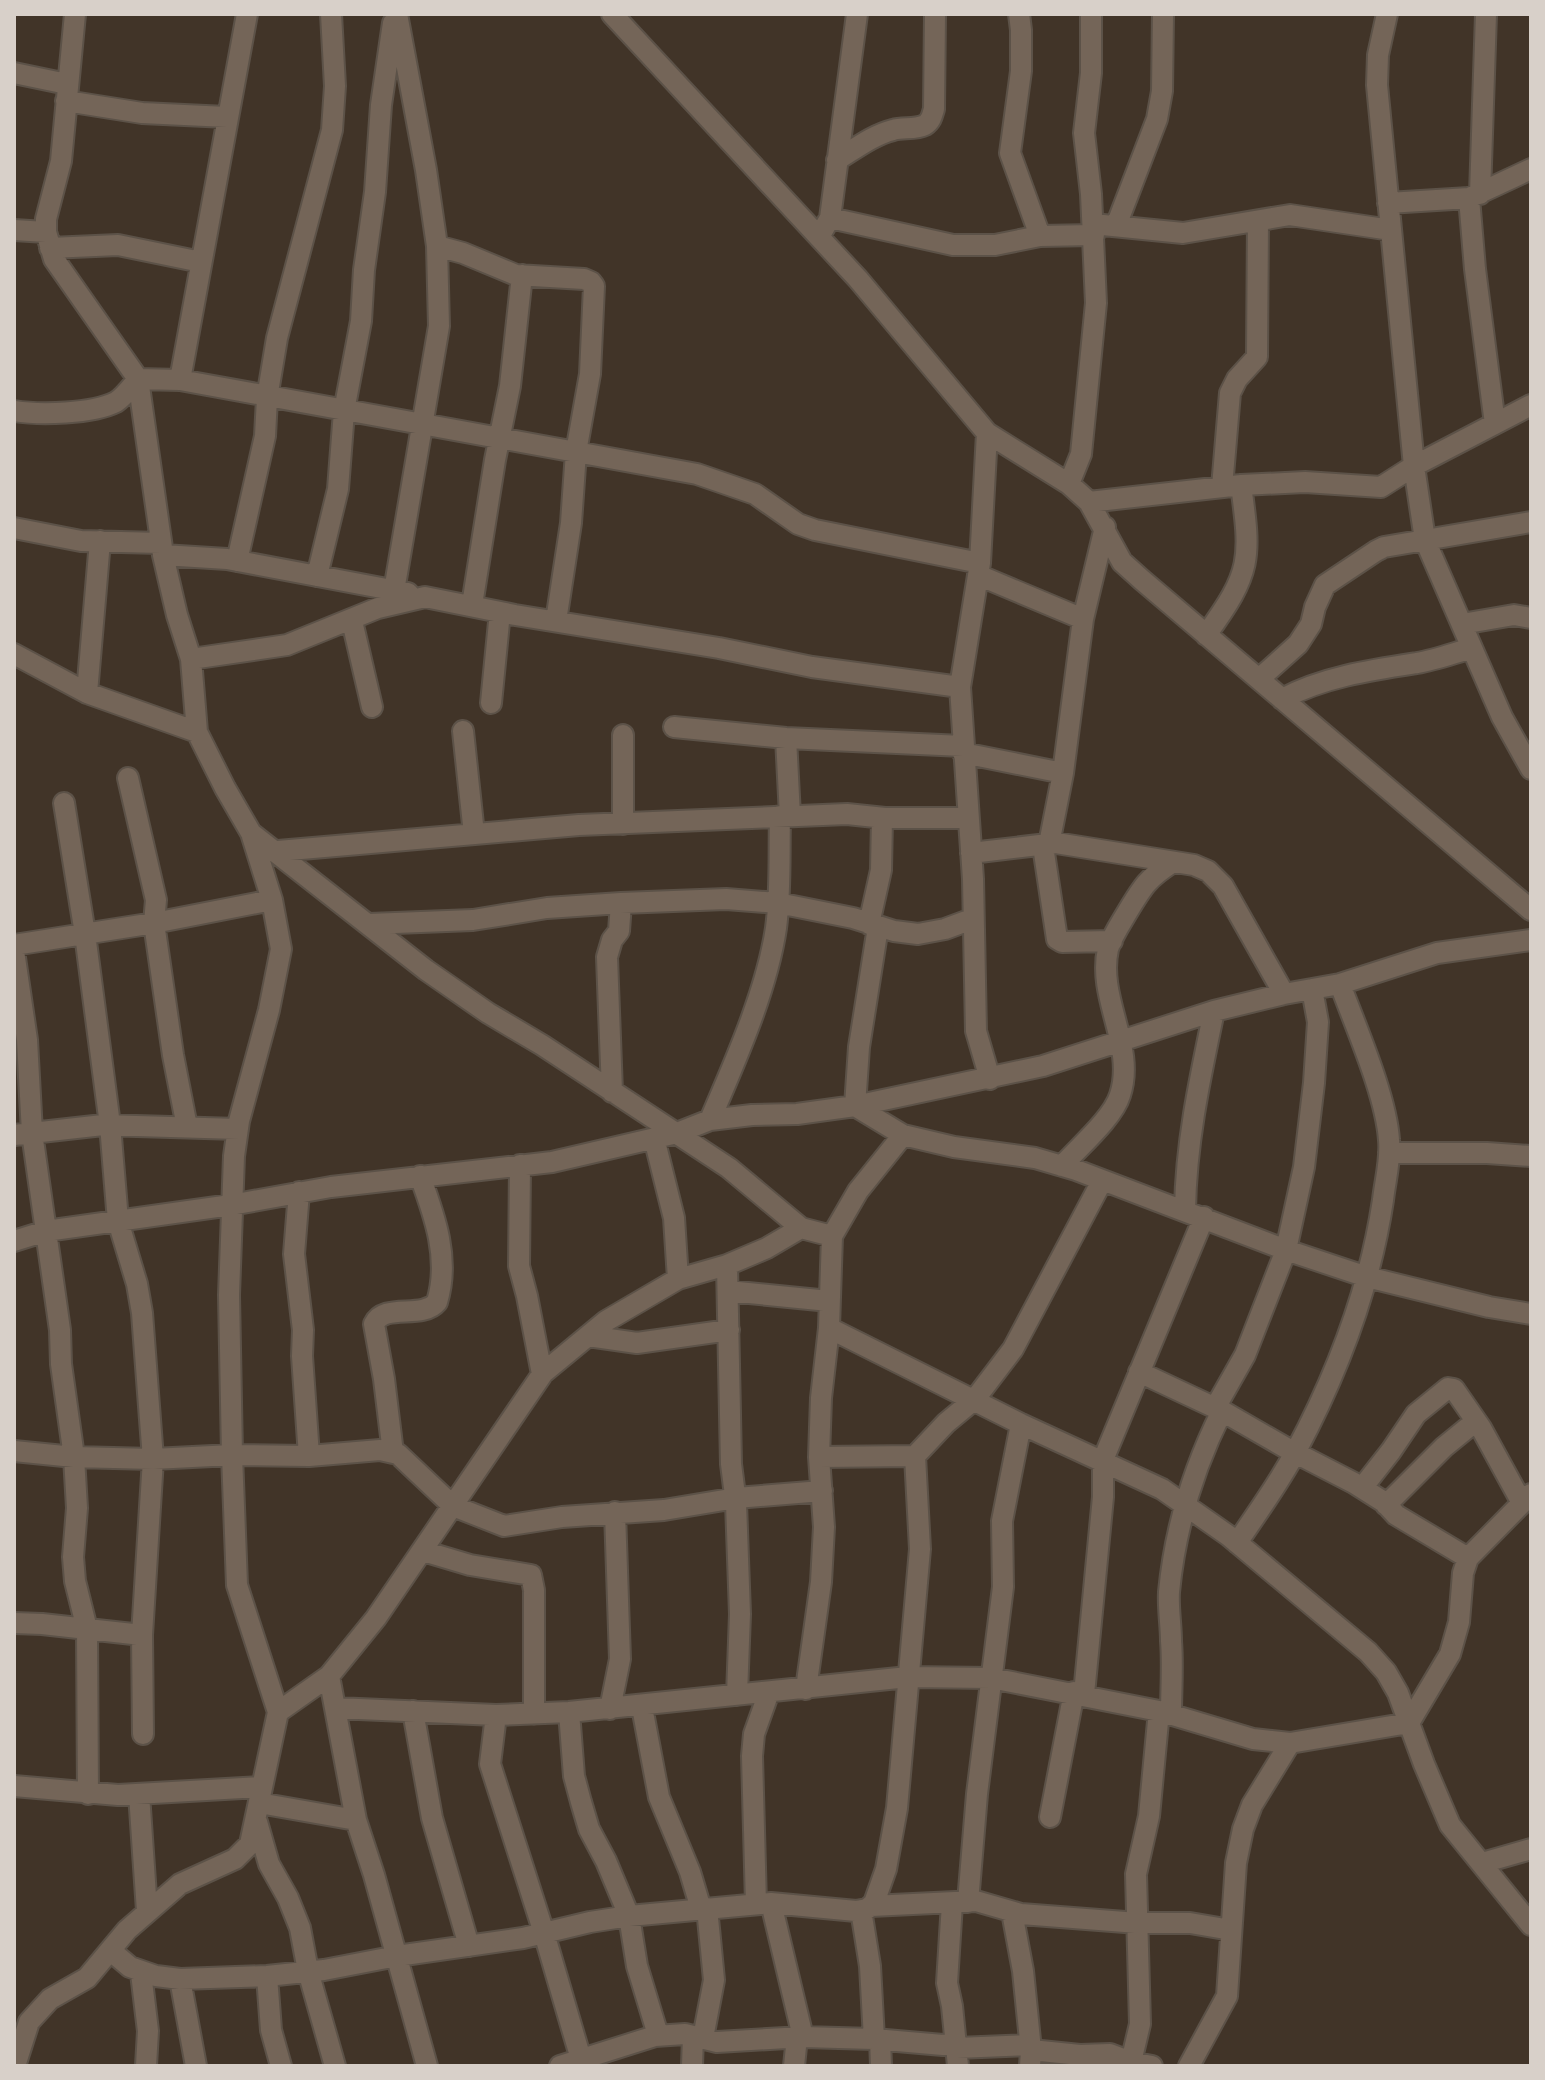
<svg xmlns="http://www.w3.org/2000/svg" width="1545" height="2080" font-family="'Open Sans',sans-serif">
	<rect width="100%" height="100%" fill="#413428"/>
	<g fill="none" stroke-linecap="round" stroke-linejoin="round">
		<g stroke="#5c5248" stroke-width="24">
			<path id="minor" d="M75,14L61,161L46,219V232L54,259L138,379L163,555L177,615L191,659L197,732L225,788L251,833L426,970L488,1013L542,1045L729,1168L801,1228L832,1236
				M612,14L858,279L987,433L1069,484L1089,502L1122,562L1142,580L1531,910
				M1019,14L1021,30V71L1010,153L1040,236
				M1387,14L1378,55L1377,85L1414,466L1425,540L1502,717L1531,769
				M14,73L67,84
				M66,101L142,113L227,117
				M837,160C855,149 873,135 893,130C903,127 915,130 925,125C931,121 932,116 934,109L935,14
				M1480,194L1486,14
				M1469,198L1475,269L1495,424
				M1388,203L1469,198L1531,169
				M830,218L953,245H995L1040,236L1094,235
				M1093,224L1183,233L1290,215L1391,230
				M1116,226L1157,119L1162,91L1163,14
				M14,230L46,232
				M823,230L830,218L857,14
				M437,246L463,253L516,275L584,279L591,282L594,286L590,374L576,452L571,523L556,621
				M50,248L118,245L201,262
				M180,380L247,14
				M14,411C40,415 92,414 116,402C124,397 132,386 138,379L180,380L697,474L755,494L798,524L815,530L980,563
				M987,433L980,563L960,687L973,879L976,1031L990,1079
				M1069,484L1081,454L1096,303L1091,194L1084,133L1091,73V14
				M1222,487L1230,393L1237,379L1257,357L1258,221
				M1089,502L1241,485L1305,482L1381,487L1414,466L1531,405
				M14,528L81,541L161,543
				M163,555L227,559L408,593
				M237,561L265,436L267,398L277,338L332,130L335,86L331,14
				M978,575L1083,619
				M317,576L338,489L344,411L361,321L364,270L375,192L381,105L393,23
				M394,591L439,326L437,246L426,170L397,14
				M472,605L495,460L510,386L522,275
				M352,621L372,707
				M1462,624L1514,615L1531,618
				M1206,635C1252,572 1251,559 1241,485
				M14,654L87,693L197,732
				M191,659L287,645L378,608L425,597L515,615L719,648L812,667L960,687
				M1259,679L1298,644L1311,624L1315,607L1325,585L1376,551L1384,547L1531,522
				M87,693L100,541
				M1282,699C1323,677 1371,670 1417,663C1435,660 1454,653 1472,648
				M491,703L500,612
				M674,727L786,738L963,746
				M463,731L474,834
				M786,738L790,816
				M963,753L1063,773
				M128,778L156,900L154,923L173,1055L187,1127
				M64,803L85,934L110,1125L118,1221L137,1284L142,1313L153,1459L142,1635L143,1734
				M623,824V735
				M251,833L272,900L281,949L269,1010L239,1121L234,1156L229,1295L232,1455L237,1585L278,1712
				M1049,844L1063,773L1083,619L1105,527
				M1043,846L1057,939L1062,942L1112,941
				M278,851L579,825L847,814L885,818H968
				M971,853L1056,843L1194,865L1208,871L1223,886L1284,994
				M369,924L473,920L547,908L621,903L726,899L778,903L853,918L894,931L918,934L945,929L972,919
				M869,924L881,870L882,818
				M878,927L859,1047L855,1106L903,1135L954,1147L1035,1158L1076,1170L1286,1250L1367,1277L1489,1307L1531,1314
				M14,945L154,923L272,900
				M14,951L27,1040L32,1133L60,1330L61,1364L74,1457L77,1508L73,1557L75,1581L87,1629L88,1794
				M612,1092L607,957L612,940L619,931L621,903
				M710,1120C735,1062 767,990 776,928C781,891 779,853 780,816
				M14,1135L103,1125L238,1129
				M654,1138L674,1218L678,1279
				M1389,1153H1487L1531,1156
				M520,1165L519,1266L527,1296L542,1374
				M1062,1166C1080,1146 1113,1118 1120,1095C1136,1047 1097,998 1108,949C1112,936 1121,923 1128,911C1143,886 1148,878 1173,862
				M299,1192L294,1254L303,1330L302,1356L309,1456
				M1185,1210C1186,1142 1200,1078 1214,1011
				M14,1241L46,1231L231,1205L331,1187L552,1162L677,1133L710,1120L752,1115L797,1114L855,1106L1043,1066L1214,1011L1284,994L1340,984L1437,953L1531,940
				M727,1265L731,1464L736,1503L740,1614L737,1695
				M728,1291L829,1301
				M829,1328L1021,1424L1162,1489L1229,1536L1368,1652L1386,1672L1398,1693L1424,1764L1450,1825L1531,1925
				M588,1336L637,1343L729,1330
				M1139,1372L1222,1411L1288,1449L1354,1483L1384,1502L1396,1515L1468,1558
				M1215,1408L1245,1355L1286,1250L1304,1167L1314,1083L1318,1022L1312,989
				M14,1451L74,1457L153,1459L232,1455L309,1456L380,1450L398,1454L453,1506L504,1526L562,1517L664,1510L736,1498L822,1491
				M393,1453L384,1379L374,1324C384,1302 422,1320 437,1302C450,1259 435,1217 420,1176
				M819,1457L915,1456L946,1423L975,1399L1013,1349L1102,1181
				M1362,1488L1391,1451L1416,1414L1448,1388L1454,1389L1481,1428L1522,1503
				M1386,1505L1444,1447L1476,1421
				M1237,1543C1257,1513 1279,1483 1296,1451C1337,1374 1370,1287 1383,1200C1385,1181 1391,1160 1389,1140C1386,1095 1356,1028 1340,984
				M423,1551L470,1565L531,1575L534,1590V1714
				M14,1623L42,1624L142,1635
				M329,1676L356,1820L374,1875L427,2066
				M806,1689L821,1582L824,1527L819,1457L821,1398L829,1328L832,1236L858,1191L903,1135
				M1084,1694L1103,1497V1460L1204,1217
				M642,1707L659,1797L690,1872L701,1909
				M336,1708L496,1715L569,1712L908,1677L991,1678L1159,1711L1253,1739L1290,1743L1409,1723L1450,1654L1459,1622L1463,1573L1468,1558L1531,1494
				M610,1709L620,1659L615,1512
				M413,1711L432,1818L469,1946
				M569,1712L574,1776L581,1802L589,1829L606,1861L629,1916L637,1966L658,2035
				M496,1715L490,1764L544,1933L583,2066
				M1171,1715C1171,1690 1173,1665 1171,1641C1171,1625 1168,1608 1169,1592C1175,1529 1194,1467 1222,1411
				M14,1786L118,1795L262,1787
				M139,1794L147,1911
				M259,1803L356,1820
				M1050,1817L1074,1692
				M257,1822L269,1864L288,1898L300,1928L308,1971L335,2066
				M1482,1863L1531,1849
				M968,1902L977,1794L1003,1587L1002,1521L1021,1424
				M771,1903L803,2037
				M952,1903L947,1983L952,2006L958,2066
				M756,1904L752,1756L754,1734L769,1692
				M871,1906L976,1901L1021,1914L1138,1923H1190L1231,1930
				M861,1910L870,1966L874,2039
				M1012,1912L1023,1971L1031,2050L1030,2066
				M111,1951L130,1967L156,1976L180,1979L267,1976L324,1970L397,1956L523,1938L590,1922L629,1916L771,1903L856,1911L867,1909L874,1903L886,1869L897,1808L920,1549L915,1456
				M141,1973L148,2031L146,2066
				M267,1976L271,2030L281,2066
				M180,1979L196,2066
				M703,2038L714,1980L707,1908
				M880,2039L881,2066
				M957,2048L1029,2045
				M1031,2050L1080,2055L1110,2054L1131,2062L1152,2066
				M1131,2062L1140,2024L1136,1874L1149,1816L1159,1711
				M15,2066L29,2022L50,1999L87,1978L127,1930L180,1884L235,1859L250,1844L278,1712L329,1676L376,1618L543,1373L606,1321L678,1279L727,1265L767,1248L801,1228
				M560,2066L655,2036L685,2034L717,2042L803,2037L874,2039L943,2045L957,2043
				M692,2066L693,2036
				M794,2066L797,2037
				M1189,2066L1227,1996L1236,1863L1243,1829L1252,1805L1290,1743"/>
		</g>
		<use href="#minor" stroke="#746558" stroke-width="20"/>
	</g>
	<rect width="1545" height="2080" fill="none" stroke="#d8d0c9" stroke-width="32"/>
</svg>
